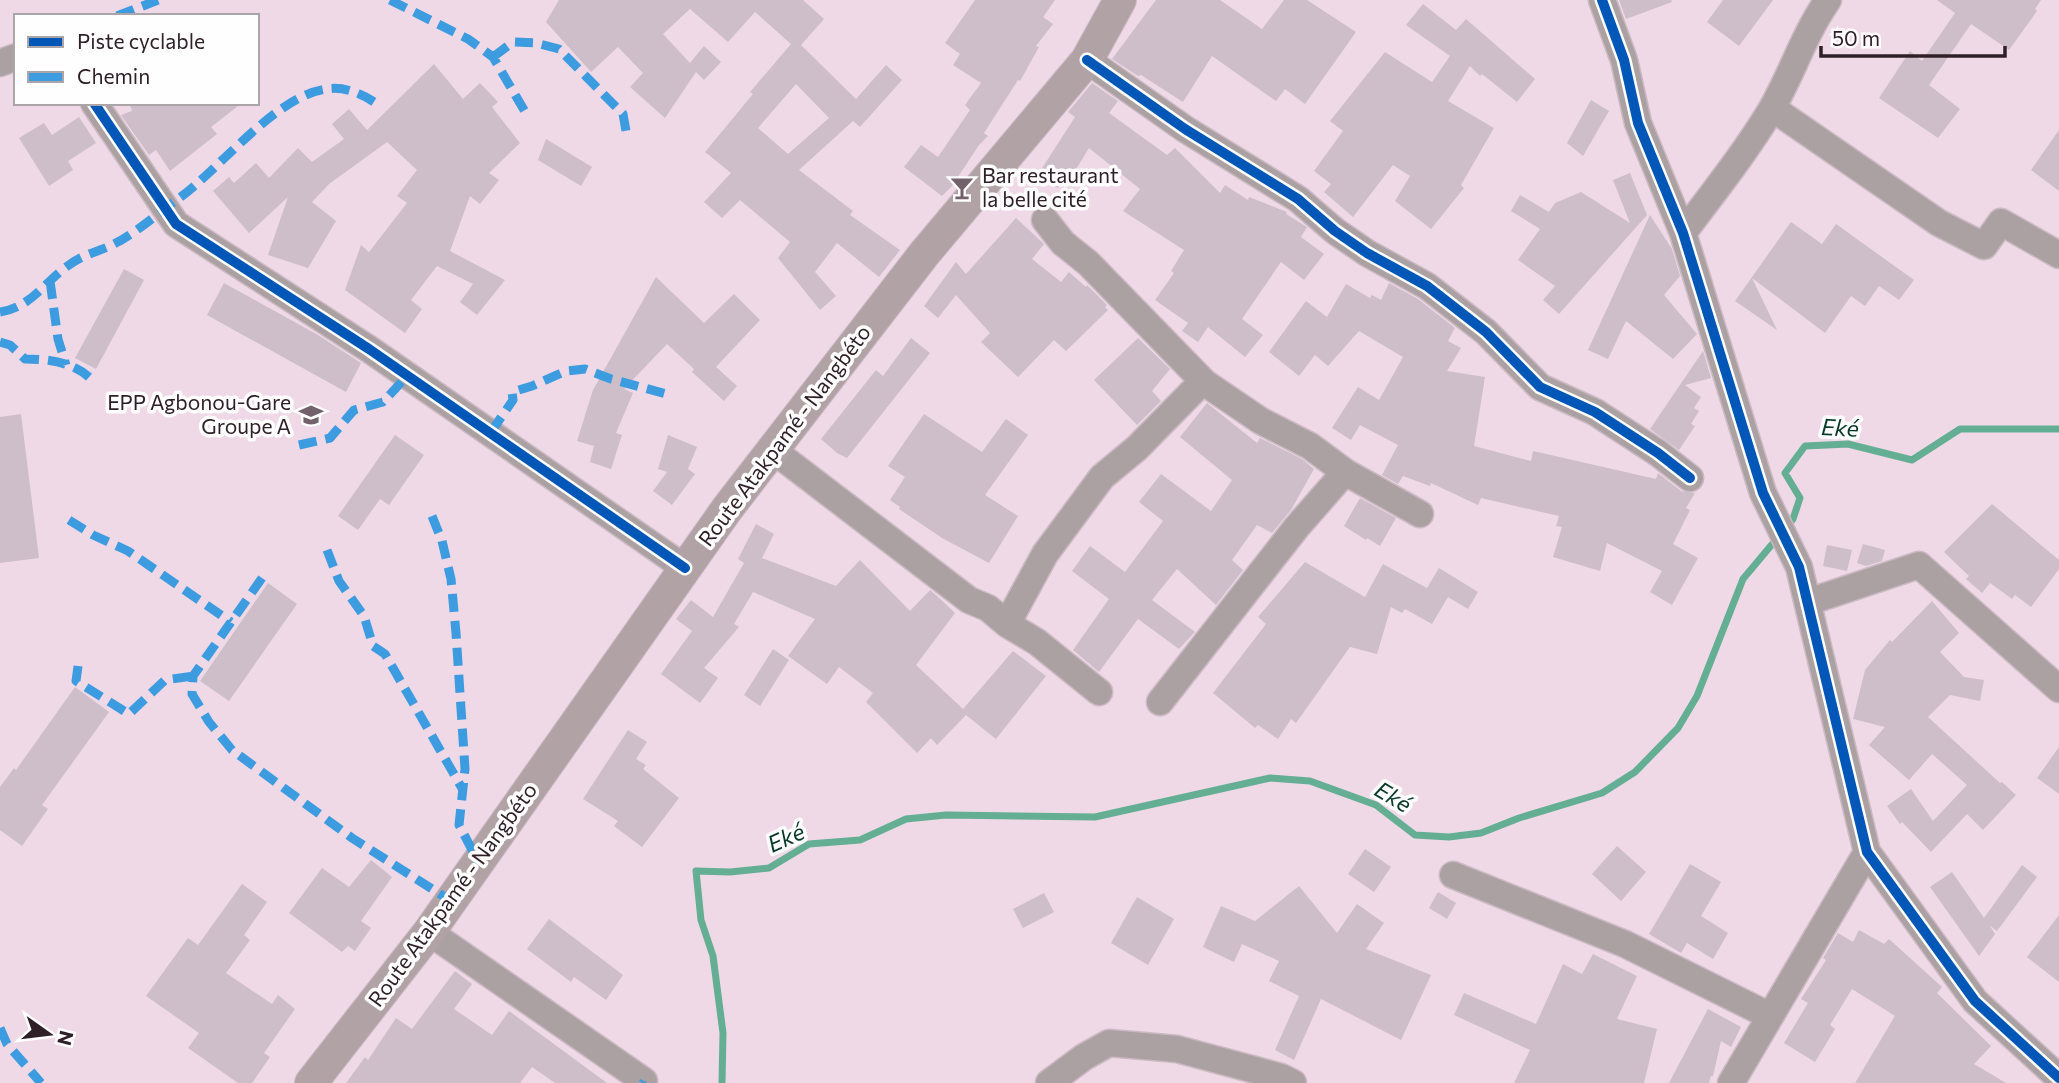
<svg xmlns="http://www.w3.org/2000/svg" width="2059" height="1083" font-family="Commissioner,sans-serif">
	<rect width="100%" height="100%" fill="#efd9e6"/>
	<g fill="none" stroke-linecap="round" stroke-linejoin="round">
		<path stroke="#64ae94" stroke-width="7" d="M1787,527L1793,519L1800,498L1785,473L1805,446L1848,444L1912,460L1960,429H2059
			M722,1083L723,1033L713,956L701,920L696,871L730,872L769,868L809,844L860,840L906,819L946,815L1095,817L1270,778L1310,781L1376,805L1415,835L1449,837L1481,833L1519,818L1602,793L1635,772L1678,728L1697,696L1743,579L1779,536"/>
	</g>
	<path fill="#cdbeca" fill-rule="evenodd" d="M559,0H803L824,19L801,45L856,99L886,65L902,80L860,127L853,121L799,170L853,211L850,215L900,250L879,277L837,243L815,272L836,296L820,310L778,258L790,242L740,200L722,218L704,202L731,173L705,152L753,94L750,92L791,44L755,12L728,42L690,9L663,34L690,63L704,46L721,62L704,80L696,72L665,118L630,87L643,73L618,47L591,72L546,22ZM796,84L829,118L788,154L758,128Z
		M975,0H1055L1043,17L1053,24L1036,46L1039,47L1020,81L1018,80L984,133L988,136L979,145L952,186L942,196L904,167L921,145L938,157L970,110L965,105L981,83L953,65L960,54L945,43Z
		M1156,0H1220L1262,29L1284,0H1307L1356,32L1305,104L1285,89L1276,101L1212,56L1183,102L1141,75L1138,76L1112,59Z
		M1619,0H1671L1672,2L1626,19Z
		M1723,0H1773L1739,46L1707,22Z
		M1937,0H2041L2035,9L2037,11L2009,50L1971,24L1929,85L1960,109L1938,138L1879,98L1910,51L1922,61L1955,13Z
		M1423,4L1456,30L1466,19L1535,79L1517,102L1482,74L1480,76L1470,66L1448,101L1494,128L1461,185L1464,188L1431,229L1395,201L1410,176L1393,165L1353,217L1324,192L1331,184L1314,171L1343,131L1330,121L1385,52L1432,82L1450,56L1406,25Z
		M434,64L463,99L480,83L498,102L492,107L520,143L489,173L499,180L480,204L470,196L450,251L505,280L477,315L460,302L473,284L437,266L411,300L422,309L405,333L345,290L361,245L369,252L407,203L397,196L417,170L387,142L329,184L312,202L336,221L308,268L268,255L288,197L249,233L213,191L229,177L234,183L256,163L269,178L298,148L312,162L344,139L332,124L349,109L367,130Z
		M1092,83L1118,101L1109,113L1167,155L1175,148L1220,193L1225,185L1248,200L1249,197L1287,212L1286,214L1307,227L1301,237L1324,254L1304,280L1281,262L1242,319L1263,335L1245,357L1208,327L1198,342L1182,331L1188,323L1155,300L1174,273L1171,271L1184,250L1123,211L1140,189L1089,148L1070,179L1066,176L1058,188L1037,176L1075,117L1068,112Z
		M1591,100L1609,111L1583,156L1567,143Z
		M129,103H242L211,127L217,134L170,171L156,150L149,155L121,115L132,111Z
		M79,117L96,143L68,161L73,170L49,186L19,138L44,123L52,135Z
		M2059,130V191L2031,170Z
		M546,139L592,167L581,186L538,160Z
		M1630,173L1647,215L1559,314L1543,300L1555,286L1518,260L1540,229L1511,211L1520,195L1549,212L1555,203L1581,192L1630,223L1613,180Z
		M1650,215L1672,249L1680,276L1664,295L1697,334L1673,359L1626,321L1608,359L1588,350Z
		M1016,218L1044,244L1032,259L1061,282L1069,272L1086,287L1087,285L1107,305L1105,307L1108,310L1066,351L1054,340L1018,377L981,342L990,333L956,295L938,318L924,306L956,262L966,274Z
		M1791,222L1822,244L1836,224L1914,280L1899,300L1879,286L1865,306L1851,296L1825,333L1752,278L1777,330L1735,301Z
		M124,269L144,280L96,369L75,358Z
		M656,277L704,323L734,294L760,320L716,367L737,386L724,401L692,372L694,369L667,344L624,389L633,393L616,433L622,435L611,469L590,462L594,446L577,441L593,390Z
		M224,283L318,335L361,363L346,392L207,315Z
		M1389,283L1418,299L1455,328L1448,341L1461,348L1447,371L1485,377L1474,446L1531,461L1533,451L1656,479L1658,473L1681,491L1695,493L1686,508L1690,510L1673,544L1698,558L1672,605L1650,592L1662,571L1607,543L1600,571L1553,557L1562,527L1556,526L1559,516L1481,498L1478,505L1431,483L1430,486L1403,476L1398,484L1382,475L1398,445L1360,425L1351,440L1332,428L1358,387L1379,400L1403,357L1359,331L1328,366L1315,355L1299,376L1269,352L1306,301L1327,317L1346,284L1370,298L1372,295L1381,300Z
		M911,338L930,353L847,458L837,453L821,439L876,370L883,376Z
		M1138,338L1170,369L1152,391L1161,401L1137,425L1094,380Z
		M1703,351L1711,378L1685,385L1701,397L1694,408L1699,411L1691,424L1695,426L1679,450L1650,429Z
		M1207,403L1257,443L1260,438L1302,459L1314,469L1291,510L1272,533L1257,525L1232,560L1243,570L1216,605L1177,569L1152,600L1195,632L1179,649L1138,619L1099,672L1073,650L1109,599L1072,571L1090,546L1125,572L1163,521L1139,502L1161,474L1211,511L1232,480L1180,437Z
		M21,414L39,558L0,563V417Z
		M924,414L982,452L1006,419L1028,435L985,495L1018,516L989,563L942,538L899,509L900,507L890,500L905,477L888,466Z
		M395,435L424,455L389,505L380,499L358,530L338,516Z
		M668,435L697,447L688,469L695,474L672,505L653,491L667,472L658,469Z
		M1360,498L1396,518L1380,546L1367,538L1366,540L1344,526Z
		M1992,504L2059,560V569L2031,607L2015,595L2012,599L1990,583L1982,593L1966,579L1969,576L1944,552Z
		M756,524L774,534L762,558L836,586L860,560L910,611L930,590L937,596L955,613L916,665L963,709L1013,651L1046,676L996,739L966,715L937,745L931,738L917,753L866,702L873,693L839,667L827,684L788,656L815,619L753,592L734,624L739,627L704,668L718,678L700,703L661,674L692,631L676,619L691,600L713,617L744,563L738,559Z
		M1863,544L1885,550L1882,561L1866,566L1857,563Z
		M1827,545L1852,550L1847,571L1823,566Z
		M1305,562L1365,597L1383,564L1427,588L1439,568L1478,592L1468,609L1448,597L1432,624L1405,609L1402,613L1391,607L1377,654L1350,647L1296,723L1291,719L1278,739L1258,725L1255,728L1213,693L1266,624L1258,617Z
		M268,583L297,604L229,701L200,681Z
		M1932,601L1959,633L1940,652L1964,677L1984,680L1980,701L1950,695L1928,717L2000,783L2002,782L2016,795L1983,830L1967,814L1931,852L1902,822L1900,824L1887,806L1911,789L1933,821L1967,785L1932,754L1909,780L1869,745L1885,727L1853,719L1865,670L1890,640L1892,642Z
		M773,649L789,660L760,706L744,695Z
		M75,687L109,712L42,805L48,809L22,846L0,830V787L14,768L16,770Z
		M628,730L647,742L636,759L646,765L643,769L679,798L642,847L614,826L618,821L583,799Z
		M2059,747V794L2037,778Z
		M1617,846L1646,872L1621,901L1592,874Z
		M1365,849L1391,867L1374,892L1348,874Z
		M371,860L392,877L361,921L371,928L355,951L348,946L342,952L289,913L322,868L349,887Z
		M1690,864L1721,882L1701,916L1728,933L1713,959L1687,943L1681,953L1649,934Z
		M2022,865L2037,877L1997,931L1990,926L1995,934L1979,956L1930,887L1952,872L1984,918Z
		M242,884L267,902L244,935L250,940L226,973L272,1004L278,995L295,1009L264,1053L270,1057L252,1083H238L188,1048L199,1033L146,996L188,938L198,945Z
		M1299,886L1337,933L1357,904L1384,923L1366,949L1431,975L1401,1040L1321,999L1294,1060L1275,1050L1299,996L1269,981L1279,961L1242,944L1234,962L1203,947L1221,906L1255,921Z
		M1438,892L1456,903L1447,919L1429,908Z
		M1044,893L1054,912L1023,928L1013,909Z
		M1137,897L1174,919L1148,965L1111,943Z
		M2059,915V982L2027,957Z
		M549,919L623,975L606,1000L574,977L571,982L527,949Z
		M1859,930L1884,944L1889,939L1942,987L1937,993L1991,1046L1974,1064L2006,1083H1855L1895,1016L1852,989L1830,1025L1835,1029L1815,1062L1784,1043L1808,1003L1801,999L1826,960L1823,958L1838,933L1853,942Z
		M1593,954L1637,976L1617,1019L1657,1029L1644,1083H1514L1530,1050L1454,1015L1464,993L1536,1024L1563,964L1582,974Z
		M455,971L472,984L454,1009L492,1035L509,1011L607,1083H555L532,1067L520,1083H346L365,1057L368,1060L396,1018L412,1029Z
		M1708,1009L1741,1027L1731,1047L1721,1041L1713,1076H1711L1709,1083H1669Z"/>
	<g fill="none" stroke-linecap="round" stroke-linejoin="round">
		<g stroke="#cbb9c3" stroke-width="29">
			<path id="minor" d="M1602,0L1624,60L1638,123L1683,233L1763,493L1799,567L1867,852L1975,1001L2059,1078
				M1087,60L1185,129L1298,199L1335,231L1367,253L1427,286L1486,332L1540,387L1595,412L1658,453L1690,478
				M0,63L16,57
				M94,103L176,224L369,349L685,568
				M1772,108L1939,223L1984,246L2001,222L2059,255
				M1045,220L1063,243L1088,263L1205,383L1261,421L1310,446L1345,472L1420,514
				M1683,233C1713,193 1745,153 1771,110C1792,74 1804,34 1828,0
				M774,451L969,600L988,608L1007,624L1037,642L1099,692
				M1808,602L1919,565L2059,689
				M1007,624L1045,554L1102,477L1137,448L1197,387L1205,383
				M1160,702L1296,528L1345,472
				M1453,875L1625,944L1770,1016
				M429,932L644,1081
				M1049,1083L1084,1057L1109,1043L1177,1049L1281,1077L1293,1083
				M1731,1083L1867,852"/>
		</g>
		<g stroke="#cbb9c3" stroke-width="34">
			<path id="major" d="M311,1083L429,932L727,509L924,254L1087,60L1120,0"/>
		</g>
		<use href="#minor" stroke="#aca1a2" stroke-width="26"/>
		<use href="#major" stroke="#b1a2a6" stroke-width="32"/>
		<path stroke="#3d9be0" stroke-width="9" stroke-dasharray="18 9" stroke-linecap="butt" d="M390,0L468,39L493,57L527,115
			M117,16L158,0
			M493,57L513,42L536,43L559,49L623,114L626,131
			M50,281L58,339L66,365
			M0,312C32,307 44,282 69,265C82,255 97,252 112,245C135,234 157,214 178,199C220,169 276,95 327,89C344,86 363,94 377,104
			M0,342L10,345L25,359C48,359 75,362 92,380
			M491,432L513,400L512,392L532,386L566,371L585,369L611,379L670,395
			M299,445L330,438L354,410L383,402L408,375
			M432,516L442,541L451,579L456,633L465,769L459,825L479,863
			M69,520L93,535L128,551L231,622
			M327,550L339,581L364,616L373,646L385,654L463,790
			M262,578L193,676L192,694L209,722L232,750L352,838L451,901
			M78,666L76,681L129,714L165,680L193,676
			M0,1028L7,1044L41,1083
			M643,1083L644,1081"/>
		<g stroke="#fefefe" stroke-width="15">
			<path id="cycleway" d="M1602,0L1624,60L1638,123L1683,233L1763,493L1799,567L1867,852L1975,1001L2059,1078
				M1087,60L1185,129L1298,199L1335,231L1367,253L1427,286L1486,332L1540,387L1595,412L1658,453L1690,478
				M94,103L176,224L369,349L685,568"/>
		</g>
		<use href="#cycleway" stroke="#0057b8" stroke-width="10"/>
	</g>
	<defs>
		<g id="bar-bare" transform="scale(1.89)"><path d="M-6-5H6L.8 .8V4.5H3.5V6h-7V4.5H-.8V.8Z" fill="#72616a" stroke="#fefefe" stroke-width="2.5" paint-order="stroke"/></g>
		<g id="school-bare" transform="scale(1.89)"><path d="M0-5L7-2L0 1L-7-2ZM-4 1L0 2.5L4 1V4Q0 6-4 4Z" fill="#72616a" stroke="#fefefe" stroke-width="2.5" paint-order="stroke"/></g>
	</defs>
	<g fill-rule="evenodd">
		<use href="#bar-bare" x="962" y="188"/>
		<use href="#school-bare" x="311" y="415"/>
	</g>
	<g text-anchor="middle" stroke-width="7" stroke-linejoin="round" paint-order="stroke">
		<g font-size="21" fill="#2f2028" stroke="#fefefe" text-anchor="start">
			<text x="982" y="183">Bar restaurant<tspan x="982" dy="24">la belle cité</tspan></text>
			<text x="291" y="410" text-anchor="end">EPP Agbonou-Gare<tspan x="291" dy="24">Groupe A</tspan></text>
		</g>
		<g font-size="21" fill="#2f2028" stroke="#fefefe">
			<text transform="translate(785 436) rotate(-53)" y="7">Route Atakpamé - Nangbéto</text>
			<text transform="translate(453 895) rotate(-54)" y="7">Route Atakpamé - Nangbéto</text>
		</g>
		<g font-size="23" font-style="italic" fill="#083827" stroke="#fefefe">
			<text transform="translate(1840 428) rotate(3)" y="8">Eké</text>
			<text transform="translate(1393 797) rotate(31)" y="8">Eké</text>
			<text transform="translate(786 838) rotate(-24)" y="8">Eké</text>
		</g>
	</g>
	<rect x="14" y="14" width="245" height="91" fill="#fefefe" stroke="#aba5a8" stroke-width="2"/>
	<rect x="28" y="37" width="35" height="10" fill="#0057b8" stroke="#aba5a8" stroke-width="2"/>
	<text x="77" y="49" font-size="21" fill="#2f2028">Piste cyclable</text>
	<rect x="28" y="72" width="35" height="10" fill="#3d9be0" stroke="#aba5a8" stroke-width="2"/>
	<text x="77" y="84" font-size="21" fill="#2f2028">Chemin</text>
	<g transform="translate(49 1034) rotate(104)" stroke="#fefefe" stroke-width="5" paint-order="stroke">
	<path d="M0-5L12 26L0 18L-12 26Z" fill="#2f2028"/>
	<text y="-10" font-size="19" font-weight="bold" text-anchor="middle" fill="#2f2028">N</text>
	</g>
	<path d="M1821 46v10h184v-10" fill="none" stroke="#2f2028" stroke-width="3.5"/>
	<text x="1832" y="46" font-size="21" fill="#2f2028" stroke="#fefefe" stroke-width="5" paint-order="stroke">50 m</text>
</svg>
